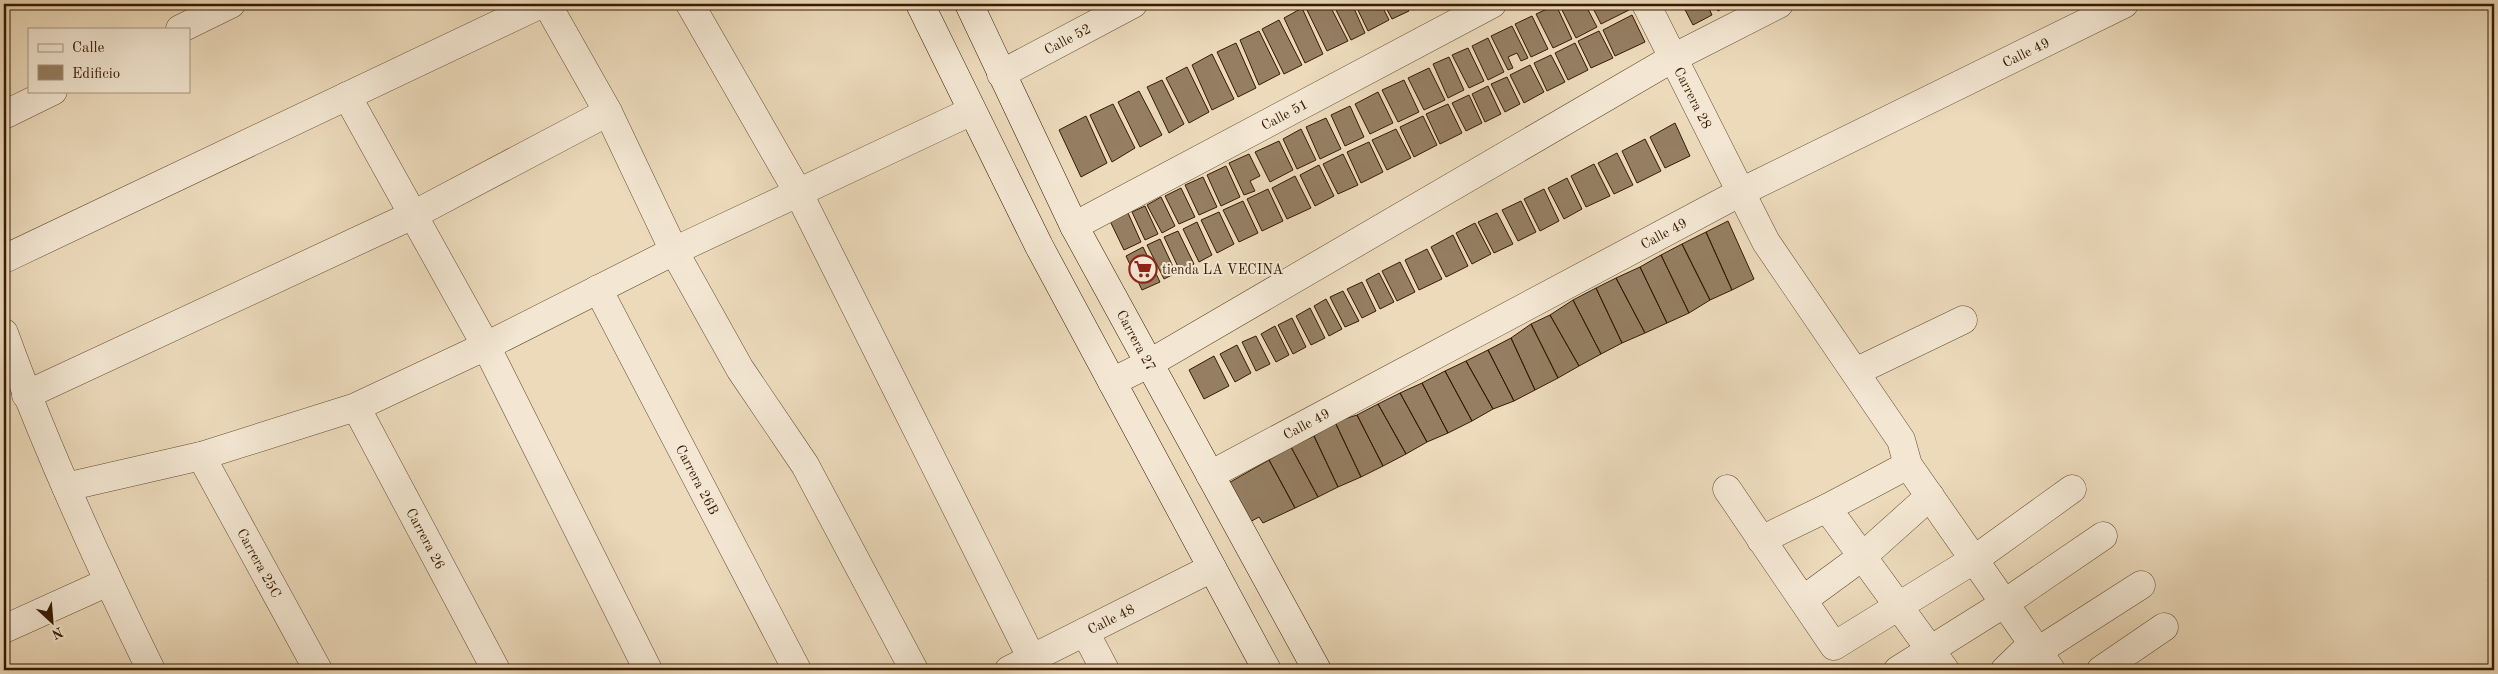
<svg xmlns="http://www.w3.org/2000/svg" width="2498" height="674" font-family="'Old Standard TT',serif">
	<rect width="100%" height="100%" fill="#ecdabb"/>
	<filter id="stains"><feTurbulence type="fractalNoise" baseFrequency=".004" numOctaves="4"/><feColorMatrix values="0 0 0 0 .2 0 0 0 0 .09 0 0 0 0 .02 0 0 0 .5 -.17"/></filter>
	<radialGradient id="worn" r=".72"><stop offset=".6" stop-color="#630" stop-opacity="0"/><stop offset="1" stop-color="#630" stop-opacity=".3"/></radialGradient>
	<path fill="#957e62" stroke="#371b01" d="M1311,4H1329L1348,41L1327,51L1305,6Z
		M1333,4H1352L1365,33L1351,40Z
		M1355,4H1381L1389,20L1368,31Z
		M1384,4H1405L1409,11L1392,19Z
		M1410,4H1423L1413,10Z
		M1559,4H1585L1597,27L1576,38Z
		M1591,4H1626L1629,10L1601,24Z
		M1682,4H1707L1712,15L1693,25Z
		M1714,4H1731L1718,11Z
		M1556,5L1572,39L1553,48L1536,14Z
		M1302,8L1323,54L1305,63L1284,18Z
		M1632,15L1645,42L1615,56L1603,30Z
		M1532,16L1548,49L1531,57L1515,24Z
		M1279,20L1302,65L1284,74L1262,29Z
		M1512,26L1528,58L1521,61L1517,53L1508,57L1513,68L1508,70L1491,36Z
		M1259,31L1280,74L1259,85L1240,40Z
		M1599,31L1613,58L1591,68L1578,41Z
		M1488,38L1504,72L1488,80L1472,46Z
		M1236,43L1256,88L1238,97L1217,52Z
		M1575,43L1588,70L1568,80L1555,53Z
		M1468,48L1484,81L1469,88L1452,55Z
		M1212,54L1234,99L1212,110L1192,65Z
		M1551,55L1565,82L1547,91L1534,63Z
		M1449,57L1464,90L1448,98L1433,64Z
		M1530,65L1544,92L1524,103L1510,75Z
		M1187,67L1209,112L1189,123L1166,78Z
		M1429,68L1445,100L1424,110L1408,78Z
		M1507,77L1520,104L1505,112L1491,84Z
		M1162,80L1184,124L1169,133L1147,87Z
		M1404,80L1419,112L1398,122L1382,90Z
		M1488,86L1501,114L1485,122L1472,94Z
		M1139,91L1162,135L1140,147L1118,102Z
		M1378,92L1393,123L1370,134L1355,104Z
		M1469,95L1482,123L1466,131L1452,103Z
		M1113,104L1135,148L1112,162L1090,115Z
		M1448,104L1462,133L1440,144L1426,114Z
		M1350,106L1364,137L1345,146L1331,115Z
		M1086,116L1107,163L1081,177L1059,130Z
		M1423,116L1437,145L1414,157L1400,127Z
		M1326,118L1341,149L1320,159L1306,127Z
		M1675,123L1690,156L1665,168L1650,137Z
		M1301,129L1316,160L1297,169L1283,139Z
		M1396,129L1411,158L1387,170L1372,140Z
		M1645,139L1661,171L1637,183L1622,151Z
		M1279,141L1293,170L1270,182L1255,152Z
		M1369,142L1383,172L1361,183L1347,152Z
		M1617,153L1633,185L1614,194L1598,163Z
		M1249,154L1260,176L1250,181L1255,191L1244,195L1229,163Z
		M1343,154L1358,185L1338,194L1323,164Z
		M1594,164L1610,196L1586,207L1571,176Z
		M1319,165L1334,196L1315,206L1300,175Z
		M1226,166L1240,197L1221,206L1207,175Z
		M1295,176L1311,208L1287,219L1272,188Z
		M1203,177L1217,207L1199,215L1185,185Z
		M1567,178L1582,209L1564,219L1548,188Z
		M1181,188L1195,217L1179,224L1165,196Z
		M1268,189L1283,221L1262,231L1247,199Z
		M1544,189L1559,221L1540,231L1524,199Z
		M1161,197L1175,226L1162,233L1147,205Z
		M1243,201L1258,233L1239,242L1223,210Z
		M1521,201L1536,232L1518,241L1502,210Z
		M1145,206L1158,234L1145,240L1132,212Z
		M1219,212L1234,244L1217,253L1201,220Z
		M1128,213L1141,242L1124,250L1110,221Z
		M1497,213L1513,244L1494,253L1478,222Z
		M1728,221L1754,279L1732,290L1706,232Z
		M1197,222L1212,255L1199,262L1183,229Z
		M1475,223L1491,254L1472,264L1456,233Z
		M1178,231L1194,264L1180,271L1164,237Z
		M1706,232L1732,290L1710,300L1682,244Z
		M1453,235L1468,266L1446,277L1431,247Z
		M1160,239L1176,273L1164,279L1147,245Z
		M1682,244L1710,300L1689,313L1661,255Z
		M1143,247L1160,282L1142,290L1126,256Z
		M1427,249L1442,279L1419,290L1405,260Z
		M1661,255L1689,313L1667,323L1640,267Z
		M1400,262L1415,292L1397,301L1382,271Z
		M1640,267L1667,323L1645,333L1616,278Z
		M1379,273L1394,302L1380,309L1366,280Z
		M1616,278L1645,333L1622,343L1596,288Z
		M1362,282L1376,311L1362,318L1347,289Z
		M1596,288L1622,343L1601,354L1573,300Z
		M1343,291L1359,321L1345,327L1330,297Z
		M1326,299L1342,329L1329,336L1314,306Z
		M1573,300L1601,354L1579,366L1550,315Z
		M1310,308L1325,338L1311,345L1296,316Z
		M1550,315L1579,366L1558,378L1531,324Z
		M1292,318L1306,347L1293,354L1278,325Z
		M1531,324L1558,378L1535,390L1511,338Z
		M1275,326L1289,355L1276,362L1261,334Z
		M1256,336L1270,364L1256,371L1242,342Z
		M1511,338L1535,390L1514,401L1488,350Z
		M1237,345L1251,373L1235,382L1220,354Z
		M1488,350L1514,401L1493,409L1466,361Z
		M1214,356L1229,386L1204,399L1189,370Z
		M1466,361L1493,409L1472,421L1445,371Z
		M1445,371L1472,421L1448,433L1422,383Z
		M1422,383L1448,433L1427,442L1400,393Z
		M1400,393L1427,442L1406,454L1378,404Z
		M1378,404L1406,454L1383,466L1357,415Z
		M1357,415L1383,466L1361,477L1335,422Z
		M1335,422L1361,477L1338,487L1314,436Z
		M1314,436L1338,487L1318,497L1291,447Z
		M1291,447L1318,497L1295,508L1269,460Z
		M1269,460L1295,508L1263,523L1259,517L1248,523L1225,485Z
		M2494,577V590L2488,580Z"/>
	<g fill="none" stroke-linecap="round" stroke-linejoin="round">
		<g stroke="#644b30" stroke-width="29">
			<g id="street">
				<path d="M547,4L608,112L674,251L740,369L805,465L914,670"/>
				<path d="M690,4L799,194L1032,659"/>
				<path id="s1" d="M1646,4L1766,242L1901,440L1908,465L2051,670"/>
				<path d="M180,29L231,4"/>
				<path id="s2" d="M1001,74L1133,4"/>
				<path d="M347,96L486,346L648,670"/>
				<path d="M4,115L53,91"/>
				<path id="s3" d="M1074,226L1492,4"/>
				<path d="M4,259L541,4"/>
				<path id="s4" d="M598,289L797,670"/>
				<path d="M4,333C46,449 97,560 151,670"/>
				<path d="M1855,372L1963,320"/>
				<path d="M1112,382L1150,363L1673,58L1779,4"/>
				<path d="M26,395L413,215L608,112"/>
				<path id="s5" d="M356,407L496,670"/>
				<path id="s6" d="M201,456L318,670"/>
				<path d="M1908,465L1827,508L1945,670"/>
				<path id="s7" d="M1210,475L1741,192L2124,4"/>
				<path d="M66,487L201,456L356,407L486,346L674,251L972,111"/>
				<path d="M1727,489L1834,646L1975,559L2072,489"/>
				<path d="M1761,540L1827,508"/>
				<path d="M1803,600L1863,556L1930,496"/>
				<path d="M4,629L108,582"/>
				<path d="M1085,632L1105,670"/>
				<path d="M2038,651L2141,585"/>
				<path id="s8" d="M1009,670L1212,568"/>
				<path d="M1898,670L2005,603L2103,536"/>
				<path d="M2005,670L2033,643"/>
				<path d="M2101,670L2164,627"/>
			</g>
		</g>
		<g stroke="#371b01" stroke-width="29">
			<g id="secondary">
				<path d="M920,4L1039,246L1267,670"/>
				<path id="s9" d="M969,4L1074,226L1317,670"/>
			</g>
		</g>
		<use href="#street" stroke="#f3e7d3" stroke-width="28"/>
		<use href="#secondary" stroke="#f3e7d3" stroke-width="28"/>
	</g>
	<defs>
		<g id="supermarket-ring" transform="scale(1.4375)"><circle r="9.5" fill="#f3e7d3" stroke="#8f2418" stroke-width="1.5"/><path d="M-6-5.5h2.5l.6 2H6L4.5 2H-2.5L-4.4-4H-6ZM-1.5 3.2a1.3 1.3 0 1 0 .1 0ZM3 3.2a1.3 1.3 0 1 0 .1 0Z" fill="#8f2418"/></g>
	</defs>
	<g fill-rule="evenodd">
		<use href="#supermarket-ring" x="1143" y="269"/>
	</g>
	<g text-anchor="middle" stroke-width="4" stroke-linejoin="round" paint-order="stroke">
		<g font-size="14" fill="#371b01" stroke="#f3e7d3">
			<text dy="5" stroke="none"><textPath href="#s2" startOffset="75">Calle 52</textPath></text>
			<text dy="5" stroke="none"><textPath href="#s7" startOffset="919">Calle 49</textPath></text>
			<text dy="5" stroke="none"><textPath href="#s1" startOffset="105">Carrera 28</textPath></text>
			<text dy="5" stroke="none"><textPath href="#s3" startOffset="238">Calle 51</textPath></text>
			<text dy="5" stroke="none"><textPath href="#s7" startOffset="514">Calle 49</textPath></text>
			<text dy="5" stroke="none"><textPath href="#s9" startOffset="376">Carrera 27</textPath></text>
			<text dy="5" stroke="none"><textPath href="#s7" startOffset="109">Calle 49</textPath></text>
			<text dy="5" stroke="none"><textPath href="#s4" startOffset="215">Carrera 26B</textPath></text>
			<text dy="5" stroke="none"><textPath href="#s5" startOffset="149">Carrera 26</textPath></text>
			<text dy="5" stroke="none"><textPath href="#s6" startOffset="122">Carrera 25C</textPath></text>
			<text dy="5" stroke="none"><textPath href="#s8" startOffset="114">Calle 48</textPath></text>
		</g>
		<g font-size="14" fill="#371b01" stroke="#f3e7d3" text-anchor="start">
			<text x="1162" y="274">tienda LA VECINA</text>
		</g>
	</g>
	<rect width="2498" height="674" fill="none" stroke="#ecdabb" stroke-width="20"/>
	<rect x="5" y="5" width="2488" height="664" fill="none" stroke="#371b01" stroke-width="2.5"/>
	<rect x="10" y="10" width="2478" height="654" fill="none" stroke="#371b01"/>
	<rect x="28" y="28" width="162" height="65" fill="#f3e7d3" stroke="#a8957f"/>
	<rect x="38" y="44" width="25" height="8" fill="#f3e7d3" stroke="#a8957f"/>
	<text x="72" y="52" font-size="15" fill="#371b01">Calle</text>
	<rect x="38" y="65" width="25" height="15" fill="#957e62" stroke="#a8957f"/>
	<text x="72" y="78" font-size="15" fill="#371b01">Edificio</text>
	<g transform="translate(52 622) rotate(154)" stroke="#f3e7d3" stroke-width="4" paint-order="stroke">
	<path d="M0-4L9 19L0 12L-9 19Z" fill="#371b01"/>
	<text y="-8" font-size="14" font-weight="bold" text-anchor="middle" fill="#371b01">N</text>
	</g>
	<rect width="100%" height="100%" filter="url(#stains)"/>
	<rect width="100%" height="100%" fill="url(#worn)"/>
</svg>
